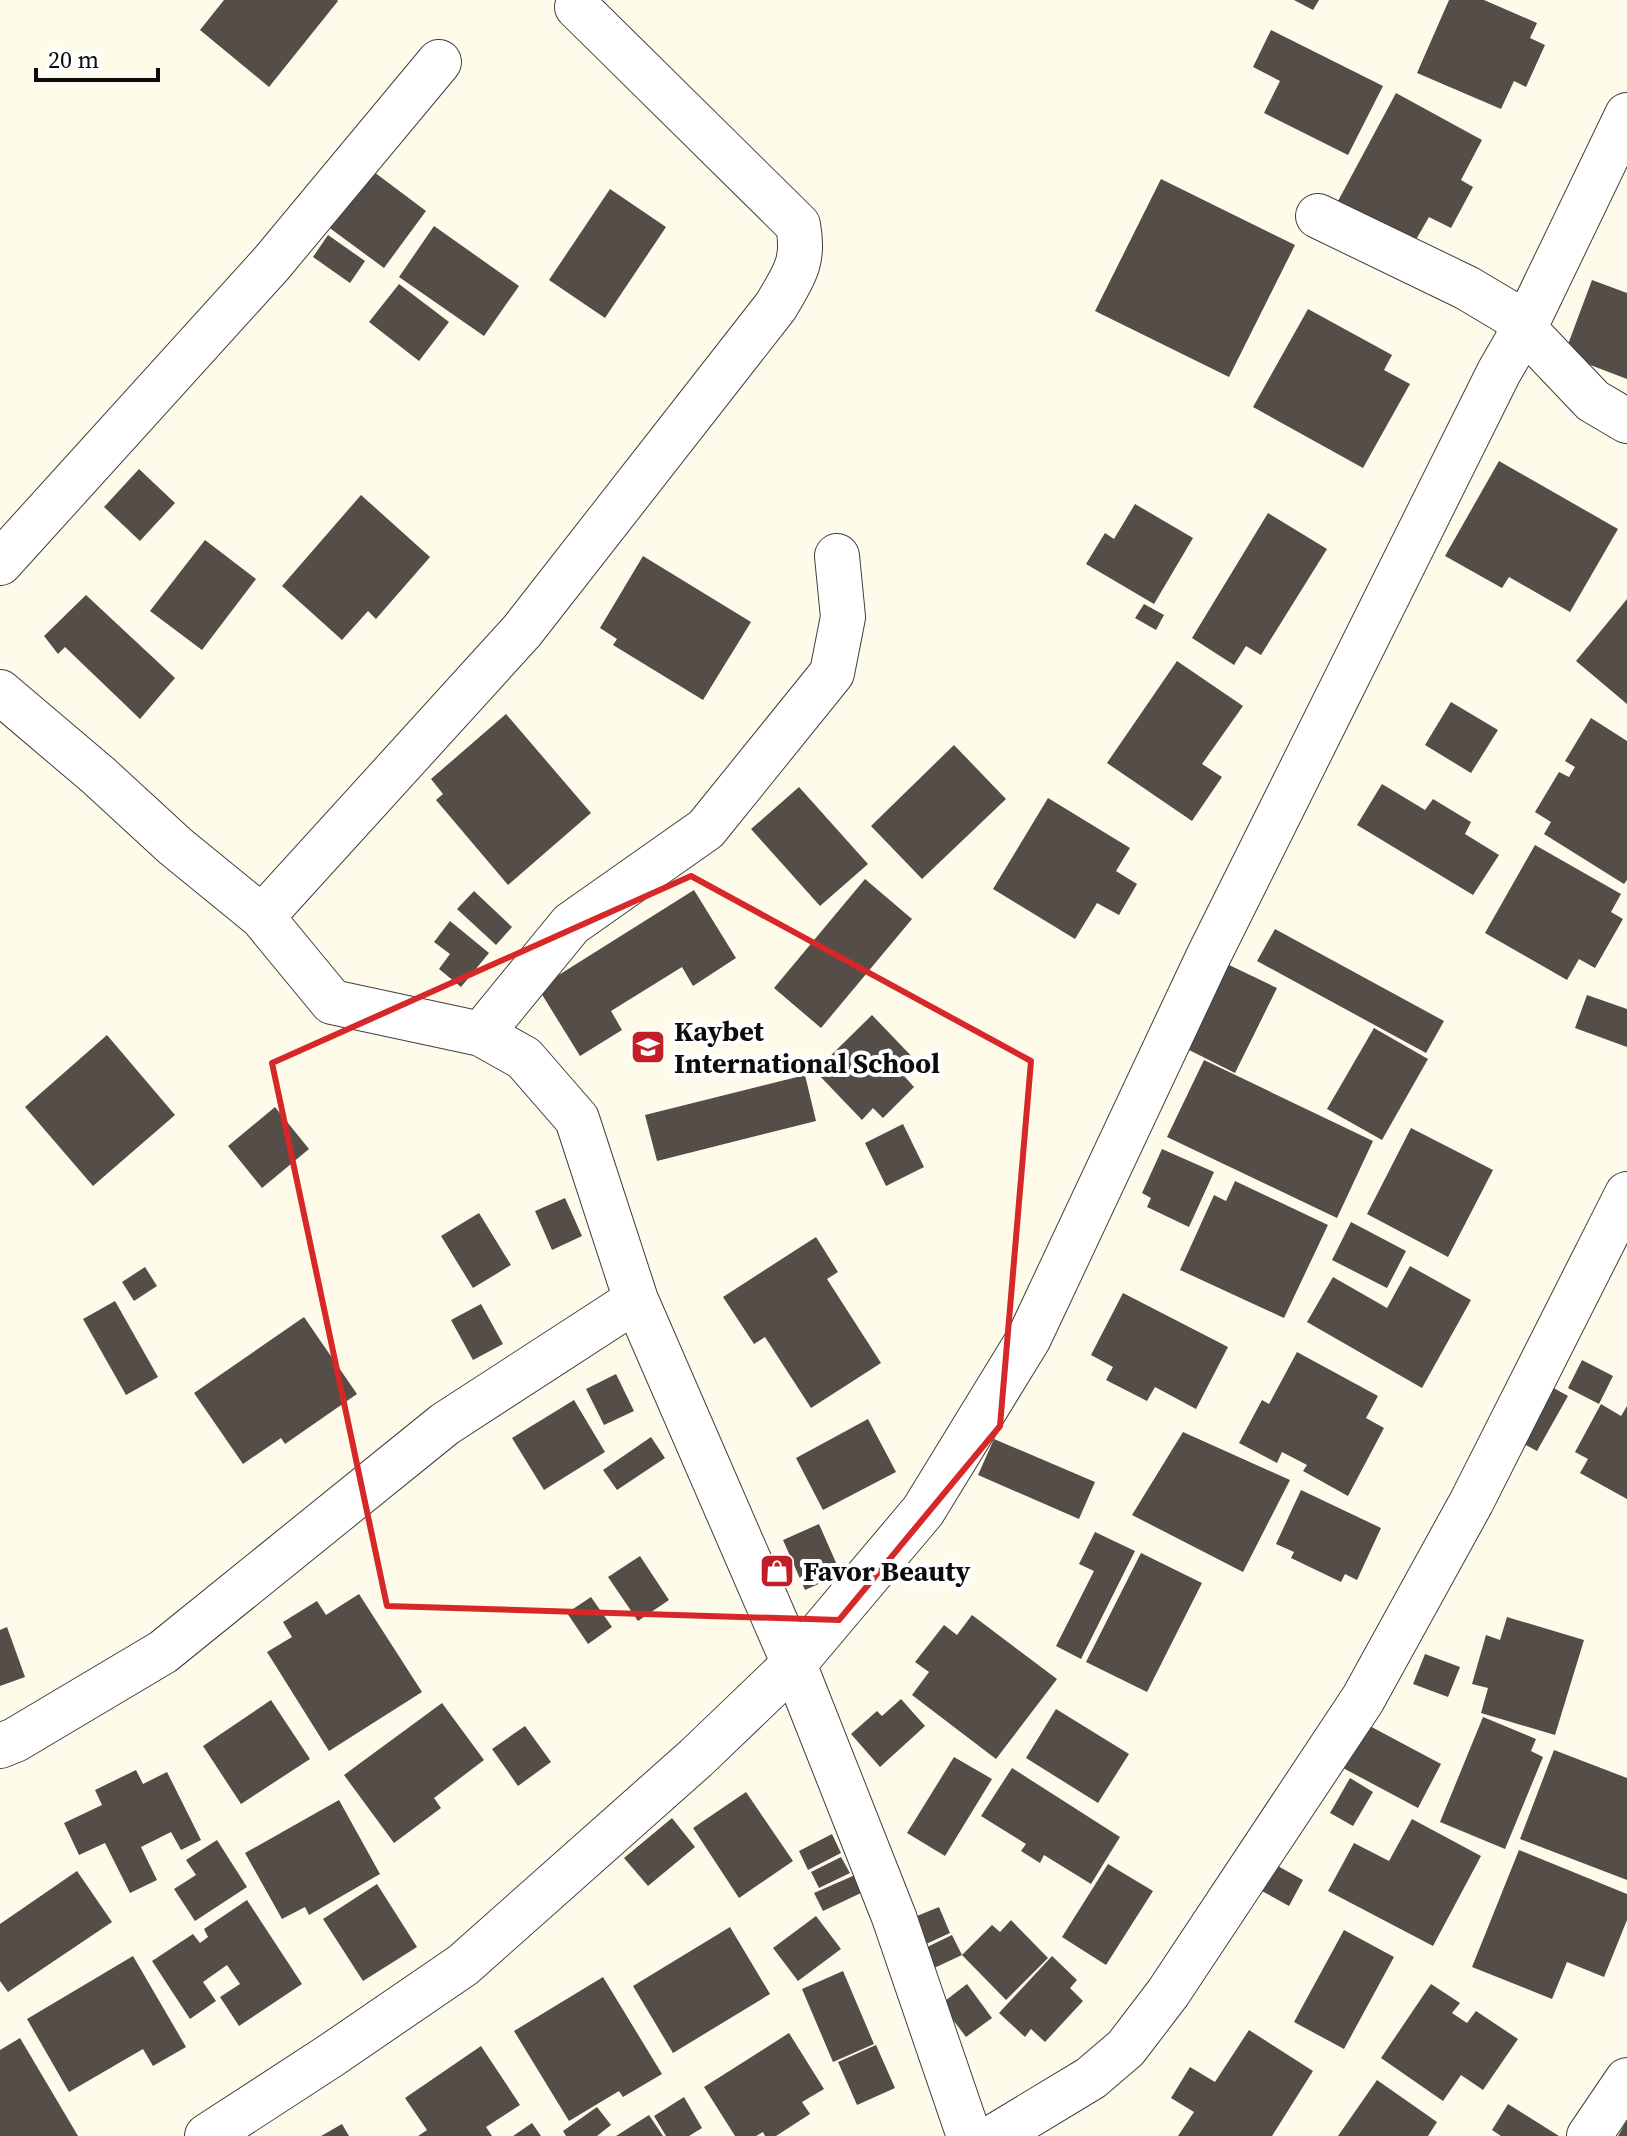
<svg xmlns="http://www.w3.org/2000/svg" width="1627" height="2136" font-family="'Source Serif 4',serif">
	<rect width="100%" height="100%" fill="#fffbeb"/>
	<path fill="#554d48" d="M224,0H337L338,1L269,87L200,30Z
		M1294,0H1319L1313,10Z
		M1449,0H1484L1537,23L1530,38L1545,45L1526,87L1514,81L1501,109L1417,73Z
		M1271,30L1383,86L1348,155L1264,113L1280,81L1253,67Z
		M1396,93L1482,140L1461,180L1473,187L1451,228L1429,217L1414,243L1338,201Z
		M370,169L426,211L384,268L327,226Z
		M1161,179L1295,245L1229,377L1095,311Z
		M610,189L666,227L605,318L549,280Z
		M434,226L519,286L484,336L399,277Z
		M328,235L365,261L350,283L313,257Z
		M1592,280L1627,293V379L1564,355Z
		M399,284L449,322L419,361L369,322Z
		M1308,309L1392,355L1384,370L1410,384L1363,468L1253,407Z
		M1499,461L1618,529L1570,612L1509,577L1502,588L1445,556Z
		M139,469L175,503L140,541L104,507Z
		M361,495L430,557L376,619L368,611L342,640L282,586Z
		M1135,504L1193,538L1154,604L1086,564L1105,533L1114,539Z
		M1268,513L1327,549L1261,655L1246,646L1234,665L1192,638Z
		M205,540L256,579L202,650L150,611Z
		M643,556L751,622L703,700L613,645L617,639L600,628Z
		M86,595L175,678L140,719L65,647L58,654L44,636Z
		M1627,599V704L1576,661Z
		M1144,604L1164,615L1156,630L1135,618Z
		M1177,661L1243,706L1202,764L1222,777L1192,821L1107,763Z
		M1451,702L1498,730L1471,773L1425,745Z
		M506,714L591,813L508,885L436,800L443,794L431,779Z
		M1591,718L1627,741V880L1624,884L1544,834L1551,822L1535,812L1559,772L1569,777L1575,767L1565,761Z
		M954,745L1006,799L922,879L871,826Z
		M1382,784L1425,810L1433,799L1471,822L1465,834L1499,855L1473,895L1357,825Z
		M799,787L868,864L820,906L751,829Z
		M1048,798L1130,848L1116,871L1137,884L1119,915L1097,903L1075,939L993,889Z
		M1535,845L1621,894L1611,912L1623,919L1595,968L1579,959L1567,980L1485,933Z
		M865,879L912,919L821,1028L774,988Z
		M694,890L736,958L693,986L682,967L611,1011L622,1030L580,1056L538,988Z
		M474,891L512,927L496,945L457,909Z
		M450,921L489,953L461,987L439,969L450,954L434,942Z
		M1275,929L1444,1021L1426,1053L1257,961Z
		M1227,964L1277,988L1235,1073L1185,1048Z
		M1587,995L1627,1009V1047L1575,1028Z
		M872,1015L919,1064L905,1077L914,1087L883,1118L873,1108L862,1120L815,1071Z
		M1374,1028L1428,1059L1382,1140L1327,1109Z
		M107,1035L175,1115L93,1186L25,1107Z
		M1204,1060L1373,1141L1337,1218L1167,1137Z
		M805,1075L816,1121L657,1161L645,1115Z
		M275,1107L309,1149L262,1188L228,1146Z
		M903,1124L924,1167L886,1186L865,1143Z
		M1411,1128L1493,1170L1448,1257L1367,1214Z
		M1162,1149L1214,1172L1189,1227L1147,1207L1151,1198L1142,1193Z
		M1235,1181L1328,1225L1284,1318L1180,1270L1214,1195L1226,1201Z
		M565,1198L582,1236L552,1250L535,1211Z
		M479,1213L511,1265L473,1288L441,1236Z
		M1351,1222L1406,1251L1387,1288L1332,1260Z
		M816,1237L838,1272L827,1279L881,1363L811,1408L765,1337L754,1344L723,1297Z
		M1410,1266L1471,1300L1422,1388L1307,1322L1333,1277L1387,1308Z
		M145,1267L157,1286L134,1301L122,1282Z
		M1123,1293L1228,1347L1196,1409L1155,1387L1147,1401L1106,1380L1113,1367L1091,1355Z
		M115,1301L158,1377L126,1395L83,1319Z
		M481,1304L503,1344L473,1360L451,1320Z
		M304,1317L357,1394L285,1444L281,1438L243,1464L194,1393Z
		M1297,1352L1378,1396L1366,1418L1384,1428L1348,1496L1303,1471L1307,1465L1282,1452L1277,1463L1239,1443L1262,1400L1269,1404Z
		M1582,1360L1613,1376L1599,1404L1568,1388Z
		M616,1374L634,1411L604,1425L586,1389Z
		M1541,1381L1568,1396L1537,1451L1509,1436Z
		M574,1400L605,1452L544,1490L512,1438Z
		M1601,1404L1621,1416L1627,1406V1499L1580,1473L1588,1459L1575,1452Z
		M868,1419L896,1472L823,1510L796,1458Z
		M1183,1432L1290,1480L1243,1572L1132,1515Z
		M651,1437L665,1458L617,1490L603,1470Z
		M994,1439L1095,1482L1079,1519L978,1475Z
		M1301,1490L1381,1528L1357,1580L1345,1574L1341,1582L1291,1558L1294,1552L1276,1544Z
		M819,1524L841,1574L805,1590L783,1540Z
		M1095,1532L1135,1551L1081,1659L1056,1646L1094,1571L1079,1564Z
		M1141,1553L1202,1583L1147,1692L1086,1662Z
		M640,1556L669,1600L638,1621L608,1577Z
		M359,1594L422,1692L329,1751L267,1652L292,1637L283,1622L317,1601L326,1615Z
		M591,1597L612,1627L588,1644L567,1613Z
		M972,1615L1057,1679L996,1759L912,1695L929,1672L915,1662L944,1625L957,1635Z
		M1507,1617L1584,1640L1555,1735L1481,1713L1488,1688L1472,1684L1486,1635L1500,1640Z
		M7,1627L25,1677L0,1686V1630Z
		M1425,1654L1460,1667L1448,1697L1413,1684Z
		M901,1699L925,1726L880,1767L851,1734L877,1711L882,1716Z
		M271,1700L310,1759L241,1804L203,1746Z
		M442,1703L484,1760L434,1798L441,1808L394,1843L344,1775Z
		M1056,1709L1129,1754L1098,1803L1026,1758Z
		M1483,1717L1536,1739L1531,1751L1543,1757L1505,1849L1440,1822Z
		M1366,1724L1441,1764L1418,1808L1343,1768Z
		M525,1726L551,1762L518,1786L492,1749Z
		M1554,1750L1627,1778V1880L1520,1839Z
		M954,1757L992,1779L945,1856L907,1833Z
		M1012,1768L1120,1837L1091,1884L1044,1855L1040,1863L1021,1851L1026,1844L981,1816Z
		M136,1770L143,1784L167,1772L201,1840L181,1850L171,1832L141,1847L157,1880L130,1893L105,1843L79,1855L64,1823L102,1805L95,1790Z
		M1350,1778L1373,1792L1353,1826L1330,1813Z
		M746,1792L793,1861L739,1898L693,1828Z
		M339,1800L380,1874L309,1915L305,1907L282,1919L245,1853Z
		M672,1818L695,1847L648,1886L624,1858Z
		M1412,1819L1481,1856L1433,1946L1328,1891L1354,1843L1389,1861Z
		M832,1834L841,1853L808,1870L799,1851Z
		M217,1840L247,1887L195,1921L174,1889L196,1875L186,1860Z
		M1519,1850L1627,1894V1920L1604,1977L1567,1962L1552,1999L1472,1967Z
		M841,1857L850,1873L819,1888L811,1872Z
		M1108,1864L1153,1891L1106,1965L1062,1937Z
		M1276,1865L1303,1880L1289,1906L1262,1891Z
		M77,1871L112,1922L8,1992L0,1981V1924Z
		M855,1875L863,1892L823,1911L814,1893Z
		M377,1884L417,1947L363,1981L323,1919Z
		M247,1900L302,1984L239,2026L220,1997L240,1984L227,1965L203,1982L216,2001L190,2019L152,1961L193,1934L200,1943L208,1937L204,1929Z
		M939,1907L950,1933L924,1945L912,1918Z
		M816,1916L841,1949L798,1981L773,1948Z
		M1011,1920L1048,1958L1006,2000L962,1955L992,1925L1000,1932Z
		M730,1927L770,1994L673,2053L633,1986Z
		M1344,1930L1394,1957L1344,2049L1294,2022Z
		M952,1935L962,1955L932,1969L923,1949Z
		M133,1956L186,2047L153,2066L143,2049L69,2092L27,2019Z
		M1052,1956L1077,1980L1070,1988L1083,2001L1045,2042L1031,2029L1025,2037L999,2013Z
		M843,1971L874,2044L833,2062L802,1989Z
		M603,1977L662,2074L623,2097L619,2091L569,2121L514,2031Z
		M967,1984L992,2018L966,2037L941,2004Z
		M1431,1984L1460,2003L1452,2013L1467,2023L1476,2011L1518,2039L1483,2090L1461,2075L1443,2101L1381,2058Z
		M1249,2030L1313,2071L1272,2136H1178L1194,2112L1171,2098L1190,2067L1215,2082Z
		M789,2033L824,2089L802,2102L810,2114L776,2136H765L763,2132L756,2136H735L704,2087Z
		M20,2038L78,2136H0V2050Z
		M876,2045L895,2088L857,2105L838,2062Z
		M481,2046L520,2105L486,2127L492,2136H418L427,2130L405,2098Z
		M1377,2080L1437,2122L1428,2136H1338Z
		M684,2097L702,2128L689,2136H666L654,2116Z
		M1508,2104L1559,2136H1501L1492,2130Z
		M597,2107L611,2125L597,2136H566L563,2131Z
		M649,2115L663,2136H616Z
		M1627,2120V2136H1618Z
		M532,2123L541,2136H513Z
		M342,2124L349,2136H321Z"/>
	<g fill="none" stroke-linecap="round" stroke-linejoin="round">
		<g stroke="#3f3f3f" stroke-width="46">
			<path id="minor" d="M1318,216L1467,288L1509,313L1593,401L1627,421
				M0,563L271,264L439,62
				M0,692L99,776L175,846L262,917L332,1002L481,1034L524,1058L577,1119L636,1300L794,1664L894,1917L969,2136
				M262,917L522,631L776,306C794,275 805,262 798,225L577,7
				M481,1034L571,924L706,829L832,673L843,617L837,556
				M0,1746L15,1740L163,1652L445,1424L636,1300
				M207,2136L330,2056L463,1965L696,1758L794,1664L923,1511L1029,1338L1208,957L1499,372L1525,327L1627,115
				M995,2136L1091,2078L1126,2048L1168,1993L1363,1699L1472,1501L1627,1194
				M1589,2136L1627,2080"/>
		</g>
		<use href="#minor" stroke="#fff" stroke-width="44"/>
	</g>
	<path fill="none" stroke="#d62828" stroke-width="6" stroke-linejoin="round" d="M691,876L1031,1061L1000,1426L839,1620L387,1606L272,1063Z"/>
	<defs>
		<g id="school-square" transform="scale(1.8)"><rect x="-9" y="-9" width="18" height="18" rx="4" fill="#c21e27" stroke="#fff"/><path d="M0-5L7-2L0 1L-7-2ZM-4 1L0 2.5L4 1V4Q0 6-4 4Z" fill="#fff"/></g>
		<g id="shop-square" transform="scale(1.8)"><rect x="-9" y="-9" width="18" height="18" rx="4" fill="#c21e27" stroke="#fff"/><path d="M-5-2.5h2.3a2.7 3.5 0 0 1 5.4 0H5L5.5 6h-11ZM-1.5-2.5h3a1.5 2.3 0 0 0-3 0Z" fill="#fff"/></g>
	</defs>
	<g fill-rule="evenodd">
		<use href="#school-square" x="648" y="1047"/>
		<use href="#shop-square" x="777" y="1571"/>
	</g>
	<g text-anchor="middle" stroke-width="8" stroke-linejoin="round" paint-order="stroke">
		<g font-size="28" font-weight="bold" fill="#0c0c0c" stroke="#fff" text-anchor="start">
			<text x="674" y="1041">Kaybet<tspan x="674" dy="32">International School</tspan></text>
			<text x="803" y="1581">Favor Beauty</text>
		</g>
	</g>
	<path d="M36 68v12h122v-12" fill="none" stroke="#0c0c0c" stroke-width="4"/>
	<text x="48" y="68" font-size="24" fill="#0c0c0c" stroke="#ffffff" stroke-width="6" paint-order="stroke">20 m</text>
</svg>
